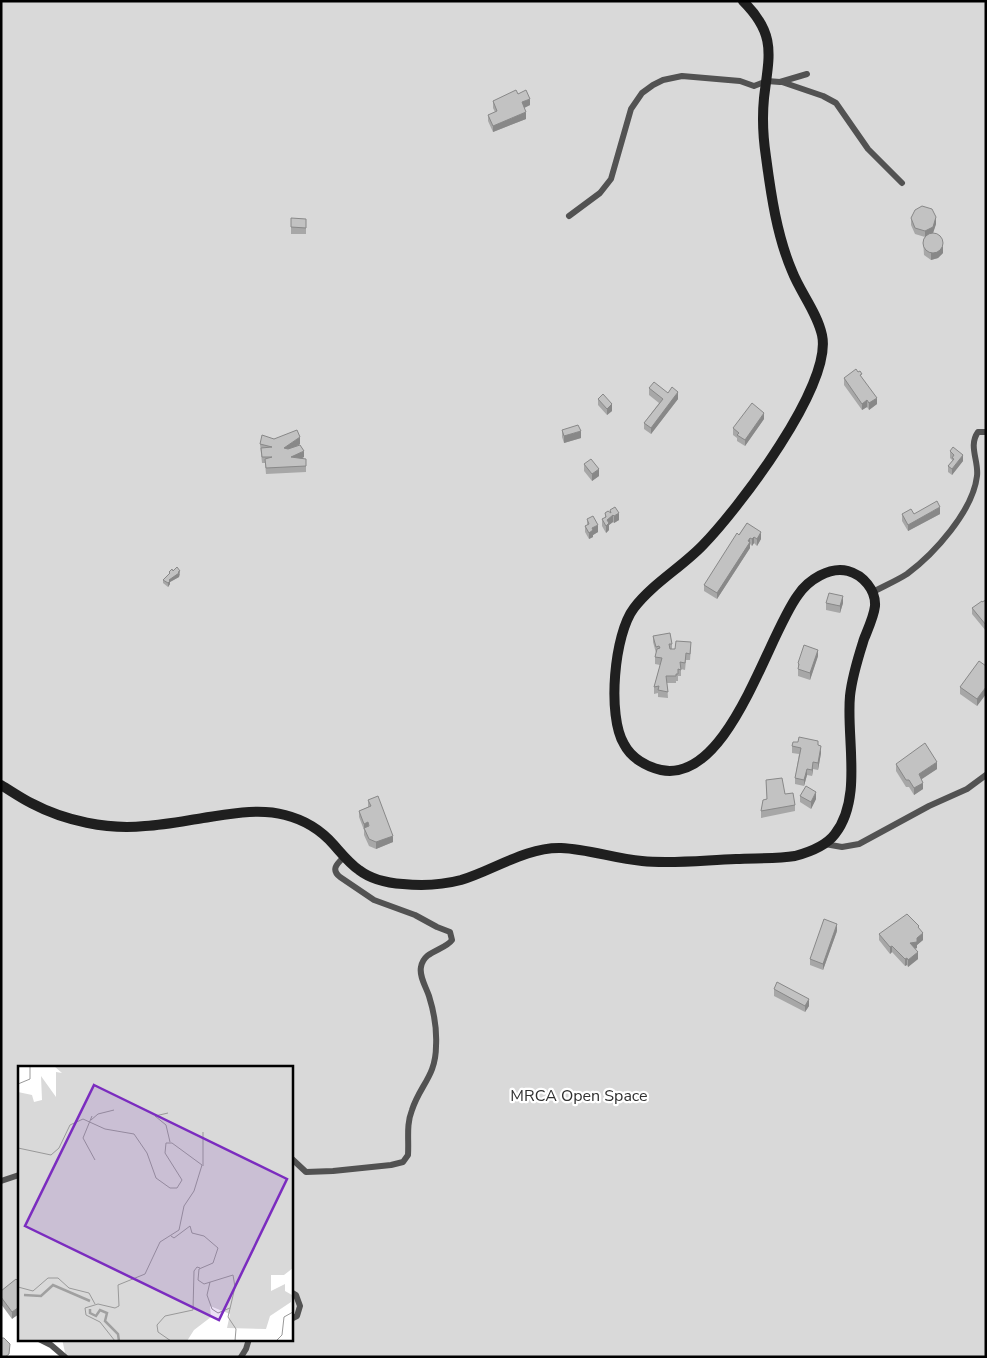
<svg xmlns="http://www.w3.org/2000/svg" width="987" height="1358" font-family="'Nunito Sans',sans-serif">
	<rect width="100%" height="100%" fill="#fff"/>
	<path fill="#d9d9d9" d="M1,1H986V1357H66L62,1339H291V1067H19V1295L1,1307Z"/>
	<g fill="none" stroke-linecap="round" stroke-linejoin="round">
		<path stroke="#525252" stroke-width="6" d="M782,82L823,96L836,103L868,149L902,183
			M569,216L600,193L611,179L631,109L642,93L653,85L663,80L682,76L740,81L754,86L767,81L780,82L807,74
			M873,592C884,586 896,581 907,574C934,554 973,511 977,476C979,461 968,446 978,432H986
			M825,844L842,847L859,844L929,806L967,789L986,775
			M291,1158L306,1172L333,1171L391,1165L403,1162L408,1155C409,1139 406,1125 412,1110C420,1085 436,1076 436,1046C437,1029 434,1012 429,996C426,987 419,976 421,967C424,950 444,951 452,940L450,932L437,927L415,915L374,900L340,877C330,869 338,863 344,857
			M1,1181L19,1175
			M291,1292L296,1295L300,1306L297,1316L291,1319
			M39,1339L51,1345L65,1357
			M241,1357L246,1349L249,1339"/>
		<path stroke="#1f1f1f" stroke-width="10" d="M1,785C11,791 21,798 31,803C65,821 108,830 145,826C165,825 184,821 203,818C230,814 259,808 285,815C305,820 321,830 334,845C342,854 349,863 359,870C372,880 387,883 403,884C422,886 442,885 461,880C494,870 526,847 561,848C589,849 615,859 642,861C673,864 705,860 736,859C755,858 776,859 795,856C810,852 826,846 835,834C863,798 846,738 850,696C852,676 858,658 864,639C868,629 874,616 875,606C876,590 863,575 848,571C830,566 808,580 798,595C767,636 729,784 661,770C647,767 631,758 624,744C607,716 614,634 634,608C652,584 682,567 703,545C738,509 833,385 822,335C817,312 800,292 792,271C777,236 771,195 766,157C763,137 762,118 764,98C769,55 777,35 743,1"/>
	</g>
	<path fill="#a7a7a7" d="M518,94L530,105L524,108L526,119L493,132L488,121V115L495,112L493,108V101Z
		M291,218L306,226V234H291Z
		M911,218L936,224L933,233L943,253L938,258L931,260L924,255L923,240L925,237L915,234L911,225Z
		M844,378H862L877,404L869,410L867,407L862,410L844,385Z
		M649,388L668,393L678,399L651,434L644,429V423L659,403L649,395Z
		M598,399L612,411L607,415L598,405Z
		M764,419L745,446L737,441V438L733,435V428Z
		M562,430L581,438L564,443L562,437Z
		M274,439L300,444L297,446L304,457L302,458L306,465V472L266,474L265,463H262L260,444Z
		M950,451L963,461L952,475L948,472V466L952,461V460L950,458Z
		M584,464L599,476L592,481L584,471Z
		M608,511L619,520L614,523L613,522L609,525V530L606,533L602,526V519L605,518V513Z
		M902,514H940L908,531L902,521Z
		M587,519L598,532L593,535V537L589,539L585,532V526L587,525Z
		M747,523L761,539L757,546L754,543L752,546L750,544V548L717,599L704,591V585Z
		M173,571L180,574L179,577L170,582V584L168,587L163,583V580L169,574V572Z
		M986,600V631L972,614V608Z
		M826,603H843L840,613L826,610Z
		M653,636L672,644V649L691,648L690,660H686L685,670L681,669V676H678V681H676V683H667L668,698L658,697V693L654,694V687L660,665L655,664V657L656,653L653,642Z
		M818,656L810,680L798,676V663Z
		M986,666V694L977,706L960,694V687Z
		M792,746H818L821,753L818,770L813,769L812,776L807,775L804,786L795,784V778L799,754L792,753Z
		M896,764L937,769L921,779L923,789L914,795L909,787H906L896,771Z
		M766,780L785,794L795,805V811L761,818V811L767,799Z
		M800,796L816,799L811,809L800,802Z
		M368,800L393,842L376,849L369,846L364,835V830L359,817V811L368,807Z
		M919,929L923,940L917,945V948L915,949L918,959L908,967L907,965L905,966L892,952L890,954L879,940V934Z
		M837,931L823,970L810,965V959Z
		M774,989L809,1006L805,1012L774,996Z
		M19,1282L12,1319L1,1304V1291Z"/>
	<path fill="#888" d="M530,99V105L522,109V102Z
		M526,112V119L493,132V126Z
		M936,217V224L933,233L925,237V231Z
		M943,246V253L938,258L931,260V253Z
		M678,392V399L651,434V428Z
		M877,398V404L869,410V403Z
		M867,400V407L862,410V404Z
		M612,404V411L607,415V409Z
		M764,413V419L745,446V440Z
		M581,431V438L564,443V436Z
		M300,437V444L284,454V448Z
		M304,451V457L291,464V457Z
		M963,455V461L952,475V469Z
		M599,469V476L592,481V474Z
		M940,507V514L908,531V525Z
		M619,513V520L614,523V516Z
		M613,515V522L609,525V530L606,533V526L607,520Z
		M598,525V532L593,535V537L589,539V533L592,528Z
		M761,532V539L757,546V539Z
		M754,537V543L752,546V539Z
		M750,538V548L717,599V593Z
		M180,571L179,577L170,582V584L168,587V583L169,580Z
		M843,596V603L840,613V606Z
		M818,650V656L810,680V673Z
		M986,687V694L977,706V699Z
		M821,746V753L818,770V763Z
		M813,762V769L812,776V770Z
		M937,762V769L919,781V774Z
		M807,769V775L804,786V780Z
		M923,783V789L914,795V788Z
		M816,792V799L811,809V802Z
		M368,822V829L364,828V830V824Z
		M393,836V842L376,849V842Z
		M837,924V931L823,970V964Z
		M923,933V940L917,945V948L910,950V943Z
		M892,946V952L890,954V947Z
		M918,952V959L908,967V960Z
		M907,958V965L905,966V959Z
		M809,999V1006L805,1012V1006Z
		M19,1307V1314L12,1319V1312Z"/>
	<path fill="#c2c2c2" stroke="#888" d="M516,90L518,94L526,90L530,99L522,102L526,112L493,126L488,115L497,111L493,101Z
		M922,206L932,209L936,217L933,227L925,231L915,228L911,218L915,210Z
		M291,218L306,219V228L291,227Z
		M923 243a10 10 0 1 1 20 0a10 10 0 1 1-20 0Z
		M856,369L858,372L860,371L862,374L860,375L877,398L869,403L867,400L862,404L844,378Z
		M654,382L668,393L672,387L678,392L651,428L644,423L663,399L649,388Z
		M603,394L612,404L607,409L598,399Z
		M752,403L764,413L745,440L737,435L739,433L733,428Z
		M578,425L581,431L564,436L562,430Z
		M297,430L300,437L284,448L288,449L300,445L304,451L291,457L306,459V466L266,468L265,459L272,457H262L261,448L272,447L260,444L262,435L274,439Z
		M953,447L963,455L952,469L948,466L954,459L952,458L954,455L950,451Z
		M591,459L599,469L592,474L584,464Z
		M937,501L940,507L908,525L902,514L911,509L914,514Z
		M615,507L619,513L614,516L613,515L607,520L609,523L606,526L602,519L606,517L605,513L608,511L611,513L610,510Z
		M593,516L598,525L592,528L593,530L589,533L585,526L589,524L587,519Z
		M747,523L761,532L757,539L754,537L752,539L750,538L748,541L750,542L717,593L704,585L737,533L739,535Z
		M177,567L180,571L178,572L179,573L169,580L170,581L168,583L163,580L170,573L169,572L172,569L173,571Z
		M829,593L843,596L840,606L826,603Z
		M986,600V625L972,608L982,601V602Z
		M670,633L672,644H669L670,649H675L676,641L691,642L690,654L686,653L685,663L680,662L681,670L678,669V674H676V676H666L668,692L658,690L659,686L654,687L662,658L655,657L657,649L660,648L659,646L656,647L653,636Z
		M804,645L818,650L810,673L798,669L799,664L798,663Z
		M979,661L986,666V687L977,699L960,687Z
		M799,737L818,741V745L821,746L818,763L813,762L812,770L807,769L804,780L795,778L801,748L792,746L793,742H798Z
		M925,743L937,762L919,774L923,783L914,788L909,780H906L896,764Z
		M782,778L785,794L793,793L795,805L761,811L763,800L767,799L766,780Z
		M806,786L816,792L811,802L800,796Z
		M378,796L393,836L376,842L369,839L364,828L369,826L368,822L364,824L359,811L371,806L368,800Z
		M907,914L919,926L918,927L923,933L917,938V942L910,943L918,952L908,960L907,958L905,959L892,946L890,947L879,934Z
		M824,919L837,924L823,964L810,959Z
		M777,982L809,999L805,1006L774,989Z
		M16,1279L19,1282V1307L12,1312L1,1297V1291Z
		M1,1338H4L10,1344L9,1354L5,1357H1Z"/>
	<g text-anchor="middle" stroke-width="4.5" stroke-linejoin="round" paint-order="stroke">
		<g font-size="16" fill="#303030" stroke="#fff">
			<text x="579" y="1101">MRCA Open Space</text>
		</g>
	</g>
	<g transform="translate(18 1066)">
		<rect width="275" height="275" fill="#fff"/>
		<path d="M36,0H275V202L266,209H253V225L267,218V225L274,229L273,236L252,250L248,263L209,262L212,248L192,240L193,251L176,264L169,275H0V26L14,29L16,36L24,34L23,10L38,31V6L44,7Z" fill="#d9d9d9"/>
		<path fill="none" stroke="#a0a0a0" stroke-width="2.5" d="M6,229L23,230L35,219L72,235M72,243V247L78,250L82,244L89,247L87,255L100,268L101,275"/>
		<path fill="none" stroke="#999" stroke-width="1" d="M0,18L12,13V0M150,47L137,50L148,59L152,76M74,50L65,72L77,94M73,54L80,48L96,44M0,82L33,89L41,82L52,59L65,53L87,63L116,68L129,87L138,112L152,122H159L164,114L147,87L148,77H154L184,99L176,125L166,140L161,164L142,176L127,208L100,219L101,240L97,242L80,238L67,242L68,249L82,256L97,275M185,100V66M153,170L156,172L172,160L174,167L186,170L200,182L195,197L181,203L180,214L186,218L215,209L217,221L210,251L218,263L217,275M192,216L189,229L194,243L200,247L212,242M0,221L15,225L30,212H40L51,222L71,227L77,238M153,275L140,266L139,259L147,250L175,244L176,205L179,201L182,202M258,275L264,269L266,251L275,246"/>
		<path fill="#7b2cbf" fill-opacity="0.15" stroke="#7b2cbf" stroke-width="2.5" d="M76,19L269,113L201,254L7,160Z"/>
		<rect width="275" height="275" fill="none" stroke="#000" stroke-width="2.5"/>
	</g>
	<rect width="987" height="1358" fill="none" stroke="#000000" stroke-width="5"/>
</svg>
